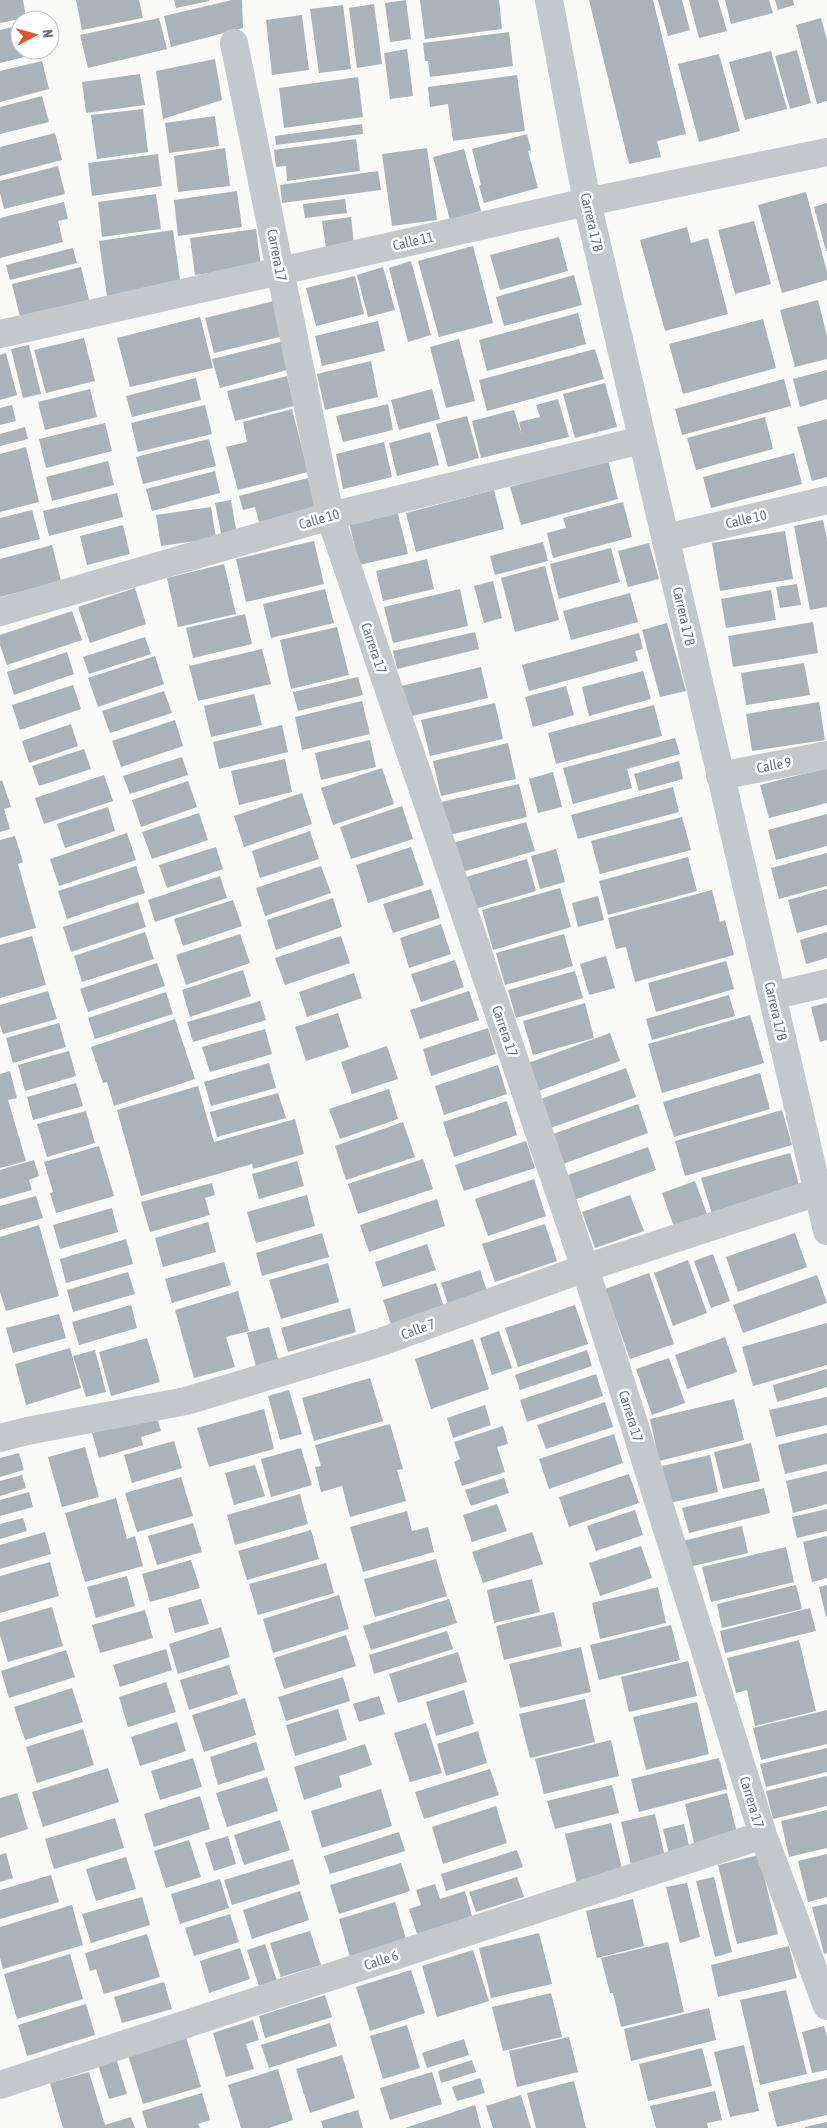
<svg xmlns="http://www.w3.org/2000/svg" width="827" height="2128" font-family="'Asap Condensed',sans-serif">
	<rect width="100%" height="100%" fill="#fafaf8"/>
	<path fill="#aab3b9" d="M0,0H23L26,18L0,23Z
		M76,0H139L143,18L82,30Z
		M174,0H209V1L176,8Z
		M232,0H242L243,28L171,47L164,16Z
		M406,0L411,39L390,42L385,3Z
		M420,0H499L502,29L425,39Z
		M589,0H653L686,134L657,141L661,157L629,164Z
		M658,0H682L690,30L668,36Z
		M689,0H718L727,31L699,38Z
		M725,0H769L773,13L731,24Z
		M775,0H793L794,5L778,10Z
		M374,4L382,64L357,68L349,8Z
		M343,5L351,69L319,73L310,9Z
		M302,15L309,70L272,75L266,20Z
		M159,18L167,49L88,68L80,35Z
		M821,18L827,40V101L817,104L796,25Z
		M20,25V50L49,51L0,63V30Z
		M509,32L513,66L430,77L428,61H425L423,43Z
		M407,49L413,96L390,99L384,53Z
		M797,50L811,103L790,109L775,56Z
		M771,51L787,109L745,120L729,62Z
		M719,54L740,131L699,142L678,64Z
		M215,59L222,100L163,119L156,71Z
		M42,61L49,89L0,102V71Z
		M140,74L145,105L86,113L82,82Z
		M517,75L525,131L453,141L448,104L430,107L428,87Z
		M358,77L363,117L284,128L279,88Z
		M42,96L49,122L0,134V107Z
		M143,109L148,152L97,159L91,115Z
		M215,116L219,146L169,153L165,123Z
		M362,124L363,134L276,145L275,136Z
		M55,133L62,160L0,176V147Z
		M527,134L531,150L528,151L538,188L484,203L479,186L481,185L472,149Z
		M356,139L360,171L287,181L286,166L276,167L274,150Z
		M225,148L230,186L178,192L174,156Z
		M427,148L437,220L392,226L382,154Z
		M464,149L481,211L450,220L433,157Z
		M158,154L162,186L92,196L88,163Z
		M58,166L65,194L4,209L0,193V181Z
		M378,171L381,190L282,203L280,185Z
		M237,191L242,227L178,236L174,200Z
		M806,192L827,272V280L782,293L758,205Z
		M156,194L161,229L102,237L98,202Z
		M345,199L347,213L305,218L303,204Z
		M64,202L68,219L58,221L63,242L0,258V218Z
		M827,203V251H826L814,207Z
		M351,217L354,244L326,248L322,221Z
		M754,221L771,284L735,294L718,230Z
		M687,227L691,243L708,238L728,314L665,331L640,240Z
		M256,229L261,266L195,275L190,238Z
		M173,230L181,287L107,297L99,241Z
		M559,237L568,271L500,290L490,255Z
		M473,246L493,323L439,337L418,261Z
		M73,248L77,263L10,280L6,265Z
		M411,261L431,335L408,342L389,268Z
		M81,267L89,300L20,317L12,284Z
		M383,267L395,310L368,317L357,275Z
		M574,275L582,305L504,326L496,297Z
		M355,276L364,314L316,326L306,288Z
		M818,300L827,336V359L795,367L780,310Z
		M274,301L283,336L214,353L205,318Z
		M578,313L586,344L487,371L479,340Z
		M200,317L213,368L130,387L117,338Z
		M763,319L776,368L683,394L669,344Z
		M378,321L385,351L322,366L315,336Z
		M84,338L95,381L46,393L34,350Z
		M459,339L475,401L446,408L430,347Z
		M284,341L291,369L220,388L212,359Z
		M29,345L41,394L23,398L11,349Z
		M595,349L604,379L487,411L479,380Z
		M6,353L17,395L0,400V355Z
		M371,361L378,397L325,410L317,374Z
		M827,370V399L800,407L793,379Z
		M287,376L294,406L235,421L227,391Z
		M196,378L201,400L132,417L126,396Z
		M784,379L791,406L682,435L675,409Z
		M605,383L617,427L575,438L563,394Z
		M90,389L97,417L45,430L38,402Z
		M432,389L440,419L399,430L391,400Z
		M558,399L569,437L481,458L472,421L514,410L522,435L519,422L540,417L536,405Z
		M388,404L393,430L343,442L336,416Z
		M12,405L16,421L0,425V408Z
		M205,405L212,434L138,452L131,423Z
		M292,409L308,472L238,490L226,447L247,442L243,422Z
		M467,416L479,458L448,467L436,424Z
		M765,417L773,449L696,470L687,438Z
		M827,419V477L812,481L797,427Z
		M105,423L112,451L46,468L39,439Z
		M25,427L28,439L0,446V434Z
		M430,432L439,465L397,476L389,443Z
		M209,439L216,466L143,484L136,457Z
		M384,442L392,477L343,489L336,454Z
		M26,447L39,502L0,512V454Z
		M794,453L802,484L711,508L703,477Z
		M608,460L618,499L521,525L510,487Z
		M108,461L114,485L52,501L46,477Z
		M215,471L220,493L152,511L146,489Z
		M308,478L315,508L259,522L255,507L243,510L239,496Z
		M494,490L504,529L416,552L406,513Z
		M117,493L123,517L49,536L43,511Z
		M231,500L237,535L222,538L215,503Z
		M623,502L632,537L553,558L547,533L566,528L563,518Z
		M211,507L216,538L161,546L156,515Z
		M32,510L40,539L0,549V518Z
		M397,510L408,554L359,565L349,522Z
		M823,520L827,539V607L810,610L794,526Z
		M123,525L130,554L87,565L80,536Z
		M785,531L793,579L720,591L712,543Z
		M314,541L324,584L246,602L236,559Z
		M543,542L548,561L495,575L490,556Z
		M649,543L659,579L628,587L618,551Z
		M52,545L61,581L0,597V559Z
		M611,548L620,582L559,599L550,564Z
		M427,559L434,589L383,601L376,571Z
		M224,564L236,614L178,627L167,578Z
		M545,566L559,620L515,632L501,578Z
		M493,581L502,618L484,623L474,586Z
		M797,584L801,605L780,608L776,587Z
		M135,588L146,624L90,643L78,607Z
		M325,589L334,623L271,638L263,604Z
		M460,589L468,626L393,643L384,607Z
		M771,590L776,620L726,628L721,599Z
		M630,593L638,622L571,640L563,611Z
		M72,611L82,640L7,665L0,645V635Z
		M245,614L252,644L193,658L186,628Z
		M813,622L818,653L733,667L728,636Z
		M667,623L686,691L660,697L642,630Z
		M337,627L349,675L291,689L280,640Z
		M475,632L479,649L397,669L393,651Z
		M639,633L643,649L635,651L638,661L529,691L522,665Z
		M145,637L151,654L89,674L83,657Z
		M262,649L271,684L198,701L189,666Z
		M67,652L74,674L14,695L7,672Z
		M155,656L164,684L98,707L88,678Z
		M804,663L810,695L746,705L741,673Z
		M481,667L488,698L408,717L401,686Z
		M643,671L651,699L589,716L582,687Z
		M358,677L363,695L298,711L293,692Z
		M73,685L81,709L20,730L12,705Z
		M566,686L574,715L533,727L525,697Z
		M164,691L172,713L110,733L102,711Z
		M254,694L262,725L211,737L204,706Z
		M362,701L370,734L302,750L295,717Z
		M819,702L825,740L752,751L746,714Z
		M495,703L503,739L430,756L421,720Z
		M654,705L662,736L556,764L548,733Z
		M175,720L183,746L121,767L112,741Z
		M71,724L78,746L29,763L22,741Z
		M282,725L288,752L219,769L213,742Z
		M675,738L680,754L627,769L632,788L573,804L563,768Z
		M370,740L376,767L321,780L315,753Z
		M508,743L516,779L441,796L433,761Z
		M84,749L91,769L39,786L32,766Z
		M182,757L188,775L130,794L123,776Z
		M285,759L292,792L239,805L231,771Z
		M679,761L683,779L639,791L634,774Z
		M382,768L394,804L333,825L321,788Z
		M827,768V803L769,818L760,785Z
		M553,772L562,807L538,813L529,779Z
		M104,775L113,801L44,824L35,798Z
		M2,780L11,807L4,809L10,829L0,832V781Z
		M188,781L197,807L141,827L132,800Z
		M519,784L527,817L449,835L441,802Z
		M673,787L679,812L578,839L571,815Z
		M302,793L312,824L244,847L234,816Z
		M402,806L413,839L351,859L340,827Z
		M108,807L115,831L65,848L57,824Z
		M199,813L208,840L152,859L142,832Z
		M827,814V846L776,860L768,830Z
		M682,817L691,850L600,874L591,841Z
		M526,822L535,851L462,872L453,843Z
		M310,831L319,859L260,878L252,851Z
		M127,833L136,860L59,886L50,859Z
		M15,836L23,862L18,864L36,928L0,938V840Z
		M216,847L223,869L167,888L159,865Z
		M411,847L424,885L368,903L356,865Z
		M556,849L565,882L540,889L531,856Z
		M827,853V886L779,899L771,868Z
		M688,857L697,891L608,915L599,881Z
		M527,859L536,891L468,911L459,879Z
		M136,866L145,893L67,919L58,891Z
		M321,866L331,893L265,916L256,888Z
		M220,876L227,898L155,922L148,900Z
		M560,888L571,927L493,950L482,910Z
		M431,889L440,918L393,933L383,904Z
		M827,889V925L797,933L788,900Z
		M712,890L720,922L725,920L734,955L635,982L626,947L616,949L608,918Z
		M598,896L604,920L578,927L572,903Z
		M333,898L342,927L276,950L267,920Z
		M233,900L242,926L183,946L174,919Z
		M138,902L146,927L71,952L63,927Z
		M441,924L451,954L409,968L400,938Z
		M145,932L154,959L82,982L74,956Z
		M827,932V958L806,964L800,940Z
		M240,934L250,963L186,985L176,955Z
		M564,934L573,966L505,985L496,953Z
		M32,936L46,985L0,998V945Z
		M341,936L350,963L285,985L275,958Z
		M606,956L615,988L589,995L580,964Z
		M455,960L464,987L421,1002L411,974Z
		M726,961L734,989L656,1012L648,983Z
		M157,963L165,986L88,1012L80,989Z
		M243,970L251,996L190,1017L182,990Z
		M575,971L583,998L516,1018L508,990Z
		M354,973L362,998L307,1017L299,992Z
		M48,991L57,1019L3,1034L0,1025V1005Z
		M469,991L479,1020L420,1039L410,1010Z
		M166,992L173,1014L95,1039L88,1018Z
		M729,995L735,1016L652,1040L646,1019Z
		M260,1001L266,1020L193,1042L187,1022Z
		M585,1003L594,1038L533,1055L523,1021Z
		M827,1003V1040L820,1042L811,1007Z
		M338,1013L349,1047L306,1061L295,1027Z
		M750,1015L764,1063L662,1093L648,1044Z
		M175,1019L195,1079L114,1106L107,1082L103,1083L91,1047Z
		M59,1023L66,1047L13,1063L6,1038Z
		M488,1028L496,1054L431,1076L423,1049Z
		M265,1029L272,1054L210,1072L202,1047Z
		M610,1033L620,1061L533,1093L523,1065Z
		M387,1046L398,1079L352,1094L341,1062Z
		M69,1051L76,1076L25,1091L18,1065Z
		M269,1063L276,1088L211,1106L204,1082Z
		M498,1065L507,1094L444,1115L435,1086Z
		M626,1068L636,1097L548,1129L538,1100Z
		M10,1071L17,1098L8,1100L26,1161L0,1168V1074Z
		M760,1073L770,1109L674,1137L663,1102Z
		M76,1083L83,1106L33,1120L27,1097Z
		M198,1086L214,1142L295,1119L304,1154L253,1169L252,1164L141,1196L117,1110Z
		M389,1089L398,1119L340,1139L329,1109Z
		M278,1093L286,1118L217,1137L210,1112Z
		M507,1101L517,1135L454,1157L443,1122Z
		M638,1104L648,1133L560,1165L550,1135Z
		M782,1110L792,1145L685,1176L675,1141Z
		M86,1111L95,1143L47,1157L37,1124Z
		M403,1122L415,1157L346,1180L335,1146Z
		M526,1141L535,1168L464,1191L455,1165Z
		M99,1146L114,1196L56,1213L50,1193L53,1192L44,1162Z
		M648,1147L656,1170L574,1200L565,1176Z
		M790,1153L800,1188L712,1214L701,1178Z
		M423,1159L433,1189L358,1214L348,1184Z
		M34,1160L39,1176L29,1180L32,1190L0,1199V1170Z
		M297,1161L304,1186L259,1199L252,1174Z
		M534,1179L546,1216L488,1236L475,1199Z
		M695,1181L707,1214L674,1227L662,1193Z
		M212,1183L215,1195L205,1198L210,1215L150,1232L141,1202Z
		M307,1195L315,1226L256,1243L247,1212Z
		M630,1195L644,1231L595,1248L582,1212Z
		M36,1196L43,1218L0,1230V1206Z
		M437,1199L445,1226L369,1252L360,1225Z
		M112,1208L118,1232L60,1249L53,1225Z
		M208,1222L216,1252L163,1267L155,1238Z
		M545,1224L557,1261L495,1282L482,1244Z
		M39,1225L59,1296L6,1311L0,1292V1237Z
		M322,1233L329,1257L262,1276L256,1253Z
		M795,1233L807,1267L738,1292L726,1257Z
		M126,1239L133,1264L66,1283L60,1259Z
		M427,1244L436,1270L383,1287L375,1262Z
		M713,1254L730,1301L711,1308L694,1261Z
		M688,1260L707,1313L673,1326L654,1273Z
		M224,1262L231,1285L172,1303L165,1279Z
		M328,1263L339,1302L281,1319L269,1280Z
		M480,1270L488,1294L449,1307L441,1283Z
		M128,1272L135,1294L73,1312L67,1290Z
		M649,1273L674,1344L630,1359L605,1289Z
		M817,1275L827,1303L743,1333L733,1305Z
		M436,1283L445,1310L392,1327L383,1300Z
		M238,1291L249,1331L226,1337L235,1367L194,1378L175,1310Z
		M131,1305L137,1328L79,1345L72,1322Z
		M575,1305L588,1344L518,1367L505,1328Z
		M350,1308L356,1332L288,1352L281,1328Z
		M59,1314L66,1338L13,1353L6,1328Z
		M827,1323V1365L753,1386L742,1347Z
		M269,1327L278,1359L256,1366L247,1333Z
		M499,1331L512,1368L492,1375L480,1338Z
		M725,1337L737,1372L687,1389L675,1355Z
		M147,1338L160,1382L111,1396L99,1352Z
		M473,1339L489,1389L431,1409L415,1359Z
		M70,1348L81,1388L26,1405L15,1364Z
		M95,1350L106,1392L86,1397L73,1356Z
		M587,1350L592,1366L520,1390L515,1375Z
		M669,1358L685,1403L652,1415L636,1369Z
		M827,1369V1387L777,1402L773,1385Z
		M596,1374L603,1396L527,1422L520,1400Z
		M370,1378L383,1421L314,1441L302,1398Z
		M289,1390L302,1434L280,1440L268,1396Z
		M827,1397V1425L776,1437L769,1410Z
		M734,1399L744,1440L659,1461L650,1419Z
		M605,1402L613,1427L546,1449L537,1425Z
		M485,1405L491,1425L453,1438L447,1418Z
		M264,1409L274,1449L209,1467L197,1428Z
		M156,1415L161,1431L141,1437L143,1445L99,1458L92,1433Z
		M390,1424L403,1469L397,1470L406,1501L350,1517L342,1486L321,1492L315,1467L321,1466L315,1445Z
		M503,1426L508,1444L497,1447L505,1472L462,1486L454,1462L460,1459L454,1442Z
		M827,1433V1464L785,1474L778,1445Z
		M614,1434L623,1463L549,1489L539,1459Z
		M174,1441L182,1468L132,1483L124,1455Z
		M751,1443L760,1481L723,1489L714,1452Z
		M85,1447L99,1497L62,1507L48,1457Z
		M301,1448L312,1485L271,1497L261,1459Z
		M19,1453L24,1470L0,1477V1458Z
		M710,1455L718,1492L670,1503L662,1466Z
		M255,1465L265,1496L234,1505L225,1473Z
		M827,1471V1504L793,1513L786,1481Z
		M629,1474L639,1503L569,1527L559,1497Z
		M22,1475L26,1488L0,1496V1481Z
		M181,1477L193,1516L137,1532L125,1493Z
		M504,1478L509,1493L471,1506L465,1490Z
		M764,1488L770,1513L689,1533L682,1508Z
		M29,1492L33,1507L0,1516V1500Z
		M300,1494L308,1524L235,1545L227,1515Z
		M116,1498L127,1539L135,1536L143,1566L85,1582L65,1513Z
		M497,1504L507,1531L472,1542L463,1515Z
		M827,1509V1531L797,1538L792,1517Z
		M635,1510L643,1535L596,1551L587,1526Z
		M407,1511L412,1531L428,1527L434,1552L363,1572L350,1527Z
		M23,1518L27,1531L0,1539V1524Z
		M193,1523L202,1552L157,1565L148,1536Z
		M742,1526L748,1553L689,1567L683,1541Z
		M311,1530L319,1559L247,1580L238,1551Z
		M45,1532L51,1554L0,1569V1545Z
		M532,1532L543,1564L483,1583L472,1552Z
		M827,1536V1578L812,1582L803,1542Z
		M641,1546L652,1578L600,1596L589,1563Z
		M786,1547L794,1582L711,1602L702,1567Z
		M436,1559L447,1596L375,1617L364,1579Z
		M191,1560L200,1588L150,1602L142,1574Z
		M50,1562L59,1596L0,1613V1576Z
		M326,1563L334,1593L258,1615L249,1584Z
		M127,1576L135,1606L96,1618L87,1587Z
		M532,1579L540,1612L494,1623L487,1590Z
		M796,1585L802,1609L722,1628L717,1604Z
		M827,1585V1617H826L819,1587Z
		M658,1587L666,1623L600,1639L592,1603Z
		M339,1595L349,1629L273,1653L263,1619Z
		M201,1599L209,1624L175,1633L168,1608Z
		M449,1599L457,1623L371,1650L363,1626Z
		M52,1607L63,1646L8,1662L0,1635V1622Z
		M810,1608L816,1631L725,1653L720,1631Z
		M145,1610L153,1638L100,1653L92,1625Z
		M554,1612L562,1646L504,1660L496,1626Z
		M671,1625L680,1660L599,1680L590,1645Z
		M221,1627L230,1657L178,1674L169,1644Z
		M447,1631L453,1649L374,1674L369,1655Z
		M346,1635L356,1666L284,1689L274,1658Z
		M799,1640L816,1711L755,1726L747,1690L736,1693L727,1658Z
		M581,1647L591,1692L520,1708L509,1664Z
		M166,1649L172,1670L120,1687L113,1665Z
		M66,1650L75,1677L9,1698L1,1671Z
		M458,1652L467,1682L398,1703L389,1674Z
		M688,1661L697,1696L629,1712L621,1677Z
		M229,1665L238,1694L189,1710L180,1680Z
		M343,1677L350,1701L286,1721L278,1697Z
		M166,1682L176,1712L128,1727L119,1697Z
		M72,1688L83,1722L25,1740L14,1707Z
		M464,1690L474,1724L436,1736L426,1702Z
		M379,1696L385,1714L359,1722L353,1704Z
		M245,1698L256,1735L204,1752L192,1715Z
		M585,1699L595,1742L530,1758L519,1714Z
		M697,1702L709,1754L646,1770L633,1717Z
		M338,1709L347,1740L295,1756L286,1725Z
		M827,1710V1744L761,1760L753,1728Z
		M177,1722L186,1751L140,1766L131,1737Z
		M426,1723L442,1773L410,1782L394,1733Z
		M83,1729L94,1765L37,1783L26,1747Z
		M478,1731L487,1763L446,1776L437,1744Z
		M611,1740L619,1776L544,1794L535,1759Z
		M256,1742L265,1770L218,1785L210,1757Z
		M365,1744L372,1765L339,1776L342,1787L304,1800L294,1767Z
		M827,1748V1772L766,1787L760,1764Z
		M193,1758L202,1787L160,1800L151,1771Z
		M719,1758L727,1789L639,1812L631,1779Z
		M108,1768L119,1802L43,1827L32,1792Z
		M490,1769L499,1795L424,1819L415,1792Z
		M827,1776V1806L773,1819L766,1791Z
		M267,1777L278,1811L227,1827L216,1793Z
		M612,1785L619,1813L555,1829L547,1801Z
		M381,1789L392,1826L322,1848L311,1811Z
		M17,1793L28,1829L0,1838V1798Z
		M727,1793L738,1837L695,1847L685,1804Z
		M200,1796L210,1829L154,1847L144,1814Z
		M496,1806L507,1843L443,1864L432,1827Z
		M827,1810V1848L789,1857L781,1821Z
		M655,1814L666,1861L632,1869L621,1822Z
		M115,1818L124,1848L54,1869L45,1839Z
		M280,1820L290,1850L244,1865L234,1835Z
		M611,1823L623,1873L577,1884L565,1834Z
		M684,1824L690,1850L669,1854L663,1829Z
		M399,1832L405,1851L330,1874L324,1856Z
		M228,1836L236,1864L214,1871L205,1843Z
		M189,1840L201,1877L166,1888L154,1851Z
		M517,1850L523,1867L446,1891L441,1874Z
		M6,1853L13,1878L0,1882V1855Z
		M827,1854V1897L808,1902L798,1861Z
		M759,1855L778,1934L737,1944L718,1865Z
		M126,1857L136,1889L96,1901L86,1869Z
		M293,1859L300,1884L232,1905L224,1880Z
		M401,1863L410,1891L339,1914L330,1885Z
		M51,1875L59,1902L0,1919V1890Z
		M517,1877L524,1897L476,1912L469,1892Z
		M714,1877L732,1952L715,1957L696,1881Z
		M220,1879L229,1908L180,1924L171,1894Z
		M687,1883L700,1937L680,1943L666,1887Z
		M435,1884L440,1899L465,1891L472,1916L417,1934L409,1909L421,1905L416,1890Z
		M300,1891L309,1920L252,1939L243,1910Z
		M142,1897L150,1925L91,1943L82,1914Z
		M633,1899L644,1946L597,1958L586,1911Z
		M395,1902L406,1939L350,1957L339,1919Z
		M827,1904V1953L824,1954L812,1907Z
		M72,1905L83,1945L3,1969L0,1958V1927Z
		M230,1914L239,1942L194,1956L185,1928Z
		M310,1931L321,1965L281,1977L270,1943Z
		M539,1933L552,1984L491,1998L479,1948Z
		M147,1934L160,1977L104,1994L96,1969L90,1971L85,1953Z
		M668,1942L684,2012L621,2027L613,1993H610L601,1958Z
		M265,1944L277,1981L259,1986L247,1950Z
		M789,1946L797,1978L718,1997L711,1965Z
		M240,1948L250,1979L209,1993L200,1961Z
		M473,1950L489,2001L437,2017L422,1966Z
		M70,1954L83,1999L17,2019L4,1974Z
		M411,1970L425,2013L370,2031L356,1987Z
		M164,1982L172,2009L122,2023L114,1997Z
		M786,1990L807,2074L760,2085L740,2000Z
		M551,1993L562,2037L503,2051L492,2007Z
		M325,1995L332,2017L265,2038L259,2016Z
		M86,2004L95,2035L27,2056L18,2025Z
		M709,2008L716,2040L631,2061L624,2029Z
		M253,2020L259,2040L246,2044L254,2069L226,2077L213,2033Z
		M330,2023L337,2046L269,2068L261,2045Z
		M407,2025L420,2068L383,2079L370,2036Z
		M824,2026L827,2037V2070L812,2073L802,2032Z
		M186,2037L201,2087L143,2104L128,2055Z
		M569,2037L578,2072L517,2087L509,2051Z
		M464,2039L469,2055L427,2068L422,2053Z
		M744,2045L759,2111L730,2117L714,2052Z
		M702,2048L712,2086L648,2101L639,2064Z
		M115,2055L127,2094L109,2099L97,2061Z
		M342,2055L355,2098L310,2113L296,2069Z
		M472,2060L476,2072L441,2083L438,2071Z
		M278,2069L293,2120L269,2128H241L228,2085Z
		M89,2072L105,2125L131,2117L135,2128H63L50,2083Z
		M432,2072L442,2104L390,2120L380,2088Z
		M480,2078L485,2093L457,2101L452,2087Z
		M827,2078V2115L777,2127L768,2092Z
		M574,2081L586,2128H536L527,2093Z
		M715,2091L722,2120L707,2123L708,2128H656L650,2106Z
		M202,2093L210,2120L198,2124L200,2128H147L142,2111Z
		M521,2095L531,2128H493L486,2106Z
		M475,2105L481,2128H405Z
		M358,2110L363,2128H323L321,2121Z
		M827,2122V2128H805V2127Z"/>
	<g fill="none" stroke-linecap="round" stroke-linejoin="round">
		<path stroke="#c3c8cc" stroke-width="28" d="M549,0L587,202L827,1231
			M234,43L330,516L585,1268L763,1835L827,2006
			M0,334L587,202L827,152
			M666,538L827,500
			M0,612L330,516L642,440
			M720,776L827,755
			M772,996L827,983
			M0,1438L27,1431L186,1401L378,1343L585,1268L827,1189
			M0,2085L763,1835"/>
	</g>
	<g text-anchor="middle" stroke-width="5" stroke-linejoin="round" paint-order="stroke">
		<g font-size="14" fill="#657683" stroke="#fff">
			<text transform="translate(592 222) rotate(77)" y="5">Carrera 17B</text>
			<text transform="translate(413 241) rotate(-13)" y="5">Calle 11</text>
			<text transform="translate(277 255) rotate(79)" y="5">Carrera 17</text>
			<text transform="translate(319 519) rotate(-16)" y="5">Calle 10</text>
			<text transform="translate(746 519) rotate(-13)" y="5">Calle 10</text>
			<text transform="translate(684 616) rotate(77)" y="5">Carrera 17B</text>
			<text transform="translate(374 648) rotate(71)" y="5">Carrera 17</text>
			<text transform="translate(774 765) rotate(-11)" y="5">Calle 9</text>
			<text transform="translate(776 1011) rotate(77)" y="5">Carrera 17B</text>
			<text transform="translate(505 1031) rotate(71)" y="5">Carrera 17</text>
			<text transform="translate(418 1329) rotate(-20)" y="5">Calle 7</text>
			<text transform="translate(631 1416) rotate(73)" y="5">Carrera 17</text>
			<text transform="translate(752 1802) rotate(73)" y="5">Carrera 17</text>
			<text transform="translate(381 1960) rotate(-18)" y="5">Calle 6</text>
		</g>
	</g>
	<g transform="translate(35 35) rotate(84)"><circle r="24" fill="#ffffff" stroke="#c1c8cd"/>
	<path d="M0-4L9 19L0 12L-9 19Z" fill="#e4572e"/>
	<text y="-8" font-size="14" font-weight="bold" text-anchor="middle" fill="#657683">N</text>
	</g>
</svg>
